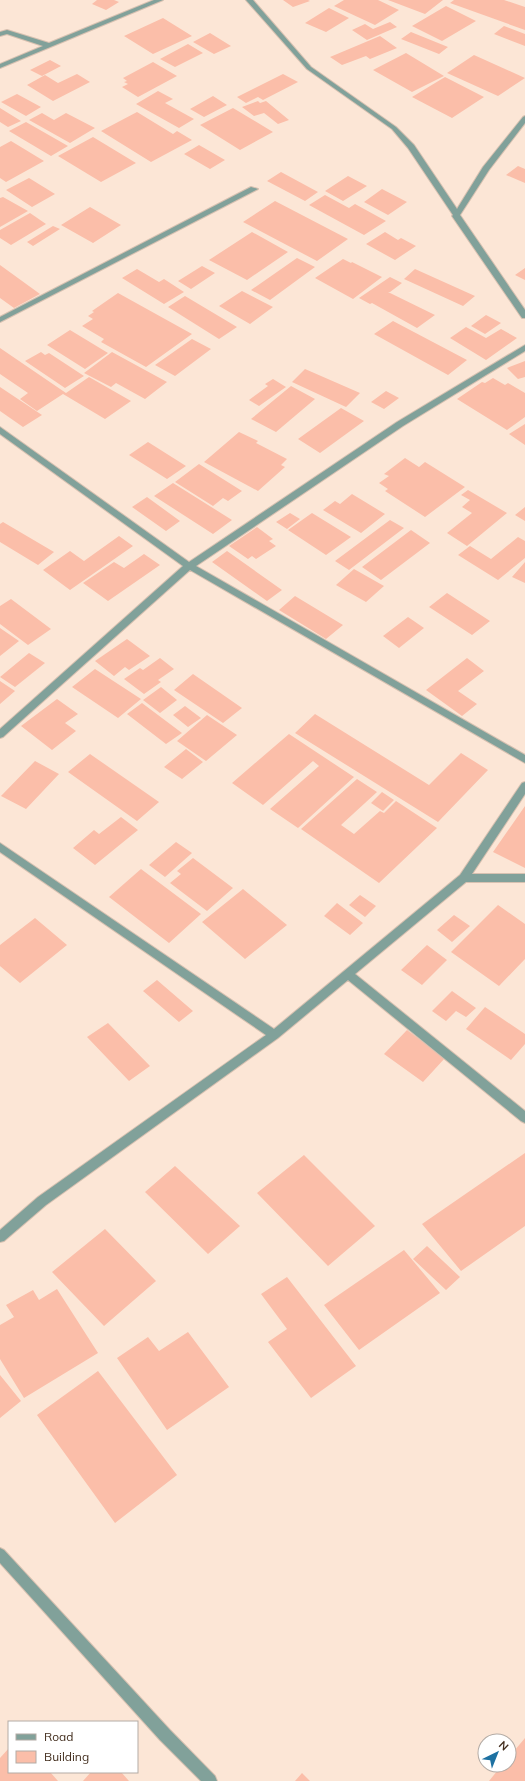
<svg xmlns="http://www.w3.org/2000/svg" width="525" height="1781" font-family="Mulish,sans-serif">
	<rect width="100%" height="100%" fill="#fce6d6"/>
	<path fill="#fbbea9" d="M97,0H114L119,2L106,10L92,4Z
		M283,0H308L310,1L293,7Z
		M344,0H378L399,10L375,25L334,6Z
		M388,0H443L425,14Z
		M454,0H504L525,7V30L450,3Z
		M446,6L476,21L442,41L412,26Z
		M329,8L349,18L326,32L305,23Z
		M163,18L192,36L153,54L124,36Z
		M390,22L397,27L367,40L352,30L365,24L373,29Z
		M504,26L525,34V46L494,34Z
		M411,32L448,47L439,54L401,39Z
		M210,33L231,46L214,54L193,42Z
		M380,36L397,48L370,59L366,56L342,65L330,57Z
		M188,44L203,53L175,67L160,59Z
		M406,53L444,76L412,92L373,70Z
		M474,55L525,78L498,96L447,73Z
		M50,60L61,66L42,76L30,70Z
		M153,62L177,76L138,97L122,87L128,84L124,82L127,81L123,78Z
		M77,74L90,82L53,101L27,85L45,75L58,83Z
		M283,74L298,82L263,100L258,97L246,103L237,97Z
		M445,77L484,97L452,118L412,97Z
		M158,91L173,99L165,103L194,119L179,128L136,104Z
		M17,94L41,107L26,116L1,102Z
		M213,96L227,105L204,117L190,109Z
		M258,101L260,103L266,101L289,120L278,124L264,113L254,116L242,107Z
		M0,108L21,121L8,127L0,122Z
		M233,108L273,132L240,150L200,125Z
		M137,112L173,134L177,131L192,140L151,162L101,131Z
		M42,113L54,120L66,113L95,128L70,143L29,120Z
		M26,122L68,146L51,156L9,131Z
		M93,137L136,163L101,182L58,156Z
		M11,141L44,161L6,182L0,178V147Z
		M199,145L225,160L210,169L184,154Z
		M518,166L525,169V183L506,175Z
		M281,172L318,192L305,201L267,181Z
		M348,176L367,186L343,201L325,191Z
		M29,178L55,194L32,207L6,190Z
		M382,189L407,202L388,215L364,202Z
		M325,195L349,208L355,204L386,221L364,235L309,205Z
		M3,197L28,211L0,227V198Z
		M275,201L348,239L317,261L243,222Z
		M90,207L121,225L93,243L61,225Z
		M30,213L46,224L11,245L0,238V230Z
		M53,226L60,229L33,246L27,242Z
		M252,232L288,252L247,280L209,260Z
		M385,232L398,240L401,238L416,246L395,260L366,244Z
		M297,258L315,267L270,300L251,290Z
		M343,259L351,263L352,262L382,277L353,299L315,278Z
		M0,265L40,294L14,308L0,298Z
		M202,266L215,273L191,289L178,281Z
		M525,268V280L515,275Z
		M137,269L159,282L164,279L184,292L164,304L122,278Z
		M415,269L475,296L463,306L404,279Z
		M390,277L402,283L390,292H388L435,315L417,328L372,303L370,304L359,298Z
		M242,291L273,307L250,324L219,306Z
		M118,293L192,334L146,367L101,342L104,339L82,326L93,319L88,316L94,312L92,311Z
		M185,296L237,327L219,339L168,307Z
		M486,315L501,323L485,334L471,326Z
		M393,321L467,360L448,375L374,334Z
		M466,327L486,338L501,329L517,338L486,360L450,338Z
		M70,330L108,353L85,369L47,345Z
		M192,339L211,349L175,376L155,365Z
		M0,348L66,393L89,377L131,401L105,419L63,394L37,411L20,399L28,393L0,374Z
		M41,352L45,355L49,353L84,376L65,388L25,361Z
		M112,352L167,382L145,399L116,383L111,387L84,373Z
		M525,361V377L518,379L507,368Z
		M305,369L360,393L346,407L292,382Z
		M493,378L505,385L508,383L525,393V417L507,430L457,399L482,382L485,383Z
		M273,379L286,387L259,406L249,400L268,386L265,384Z
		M291,386L315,399L276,432L251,419Z
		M0,387L42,415L23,427L0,411Z
		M386,391L399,398L384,409L371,402Z
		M341,408L364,421L320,453L298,439Z
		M525,424V445L509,434Z
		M239,432L258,441L256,443L287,459L281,465L285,467L258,491L204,462Z
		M148,442L186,466L167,479L129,455Z
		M405,458L419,467L425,462L465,487L425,517L385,491L388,489L379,483L389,476L384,474Z
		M199,464L242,491L228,501L223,498L213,506L175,482Z
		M173,483L232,520L213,534L154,496Z
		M468,490L507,513L467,546L447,533L472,513L462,507L470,500L461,495Z
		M352,494L385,514L361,533L323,510L335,501L340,504Z
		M147,497L180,521L166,531L132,507Z
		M525,507V521L515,515Z
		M290,513L300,519L287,529L276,522Z
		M312,513L351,537L326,555L288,530Z
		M390,520L404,528L349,570L335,561Z
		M3,522L54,552L38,565L0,542V524Z
		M257,527L273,539L269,541L276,546L256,559L252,556L248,559L229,546Z
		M411,530L430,543L381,580L362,567Z
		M119,536L133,546L70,590L43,570L70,551L84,561Z
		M518,537L525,541V558L498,580L458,555L470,546L491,559Z
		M227,551L282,590L267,601L212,562Z
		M144,554L160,565L108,601L83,583L114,562L124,568Z
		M525,562V583L512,577Z
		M354,569L384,586L366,602L336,585Z
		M447,593L490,621L472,635L429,607Z
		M295,596L343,625L326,639L279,610Z
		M11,599L51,629L28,645L0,624V606Z
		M408,617L424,628L399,648L383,636Z
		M0,628L19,641L0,656Z
		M127,639L150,656L129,670L125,667L114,676L95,661Z
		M29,653L45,663L15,687L0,677Z
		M160,658L174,669L158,680L161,682L144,694L124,679L140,668L143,670Z
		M467,658L484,671L458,691L477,704L462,716L426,690Z
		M95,669L141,699L118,718L72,687Z
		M193,674L242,708L223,723L174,690Z
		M0,681L15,691L0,704Z
		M161,687L177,700L160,713L143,700Z
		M57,699L78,714L65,723L76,731L52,750L21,726Z
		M142,703L182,733L166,744L127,714Z
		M185,706L201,718L188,727L173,715Z
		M315,714L429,785L461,753L488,770L438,822L295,733Z
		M207,715L237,735L206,761L177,741Z
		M289,734L354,777L298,828L270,809L319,766L313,761L263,805L232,783Z
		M186,749L203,762L182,779L164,767Z
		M90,754L159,802L137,821L68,772Z
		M35,761L59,774L26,809L1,796Z
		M357,779L377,792L341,825L354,834L380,811L384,813L396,801L437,828L379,883L301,829Z
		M382,792L394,800L383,811L371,803Z
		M525,806V868L493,852Z
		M121,817L138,830L95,865L73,848L94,830L99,834Z
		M176,842L192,853L165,877L149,865Z
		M193,858L233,888L207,911L170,883L181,874L177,871Z
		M141,869L201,914L169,943L109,897Z
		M243,889L287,925L245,959L202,922Z
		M360,895L376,906L365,917L349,905Z
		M337,903L363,923L350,935L324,916Z
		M498,905L525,924V959L499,986L451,952Z
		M454,915L470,926L452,942L437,930Z
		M35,918L67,945L20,983L0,966V945Z
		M427,945L447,960L422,985L401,970Z
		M157,980L193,1011L179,1022L143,991Z
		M452,991L476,1008L466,1017L456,1011L446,1021L432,1011Z
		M485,1007L525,1034V1044L511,1060L466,1029Z
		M108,1023L150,1066L129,1081L87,1037Z
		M407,1030L445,1058L423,1082L384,1054Z
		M525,1153V1226L461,1271L422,1224Z
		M304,1155L375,1226L328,1266L257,1193Z
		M175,1166L240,1226L208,1254L145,1192Z
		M105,1229L156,1281L104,1326L52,1272Z
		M427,1246L460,1277L446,1290L413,1259Z
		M404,1250L440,1293L359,1350L324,1305Z
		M287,1277L356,1366L311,1398L268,1342L287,1329L261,1294Z
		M57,1289L98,1353L24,1398L0,1359V1325L14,1317L6,1305L33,1290L39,1300Z
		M188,1332L229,1387L167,1430L117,1358L148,1337L159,1351Z
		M98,1371L177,1475L115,1523L37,1415Z
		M0,1375L21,1401L0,1418Z
		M525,1738V1781H489L502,1765H509V1757Z
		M9,1748V1772H50L58,1781H0V1758Z
		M91,1772H121L129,1781H83Z
		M302,1773L310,1781H295Z"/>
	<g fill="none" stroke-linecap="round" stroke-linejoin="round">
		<g stroke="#d7c1b1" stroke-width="2">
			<path id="street" d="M154,0H163L0,68V64L43,46L7,34L0,36V32L7,30L49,43Z
				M246,0H253L311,67L396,127L414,145L457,209L483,167L523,117L525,116V123L489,170L460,215L525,310V318H522L452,216L453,215L408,148L392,129L307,69Z
				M251,187L258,189L0,322V317Z
				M525,345V351L403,426L196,566L525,755V763L190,570L3,737L0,738V729L183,566L0,434V427L189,562L397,422Z
				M525,782V794L472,874H525V882H466L355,974L525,1111V1123L521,1121L348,980L278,1038L46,1205L4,1241L0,1242V1230L38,1197L266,1035L0,852V843L274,1029L460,875L522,783Z
				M0,1548L4,1550L170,1730L215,1776L217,1781H201L160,1740L0,1563Z"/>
		</g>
		<use href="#street" fill="#81a19a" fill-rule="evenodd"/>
	</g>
	<rect x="8" y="1721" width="130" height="52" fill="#ffffff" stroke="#b3aba5"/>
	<rect x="16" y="1734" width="20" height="6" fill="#81a19a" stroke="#b3aba5"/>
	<text x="44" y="1741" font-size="12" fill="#422d1d">Road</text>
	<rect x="16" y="1751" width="20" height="12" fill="#fbbea9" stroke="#b3aba5"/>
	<text x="44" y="1761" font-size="12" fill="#422d1d">Building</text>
	<g transform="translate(497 1753) rotate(43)"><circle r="19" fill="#ffffff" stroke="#b3aba5"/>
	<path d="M0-3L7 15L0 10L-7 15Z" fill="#1d71a2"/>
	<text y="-6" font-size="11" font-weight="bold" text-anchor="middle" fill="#422d1d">N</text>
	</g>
</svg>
